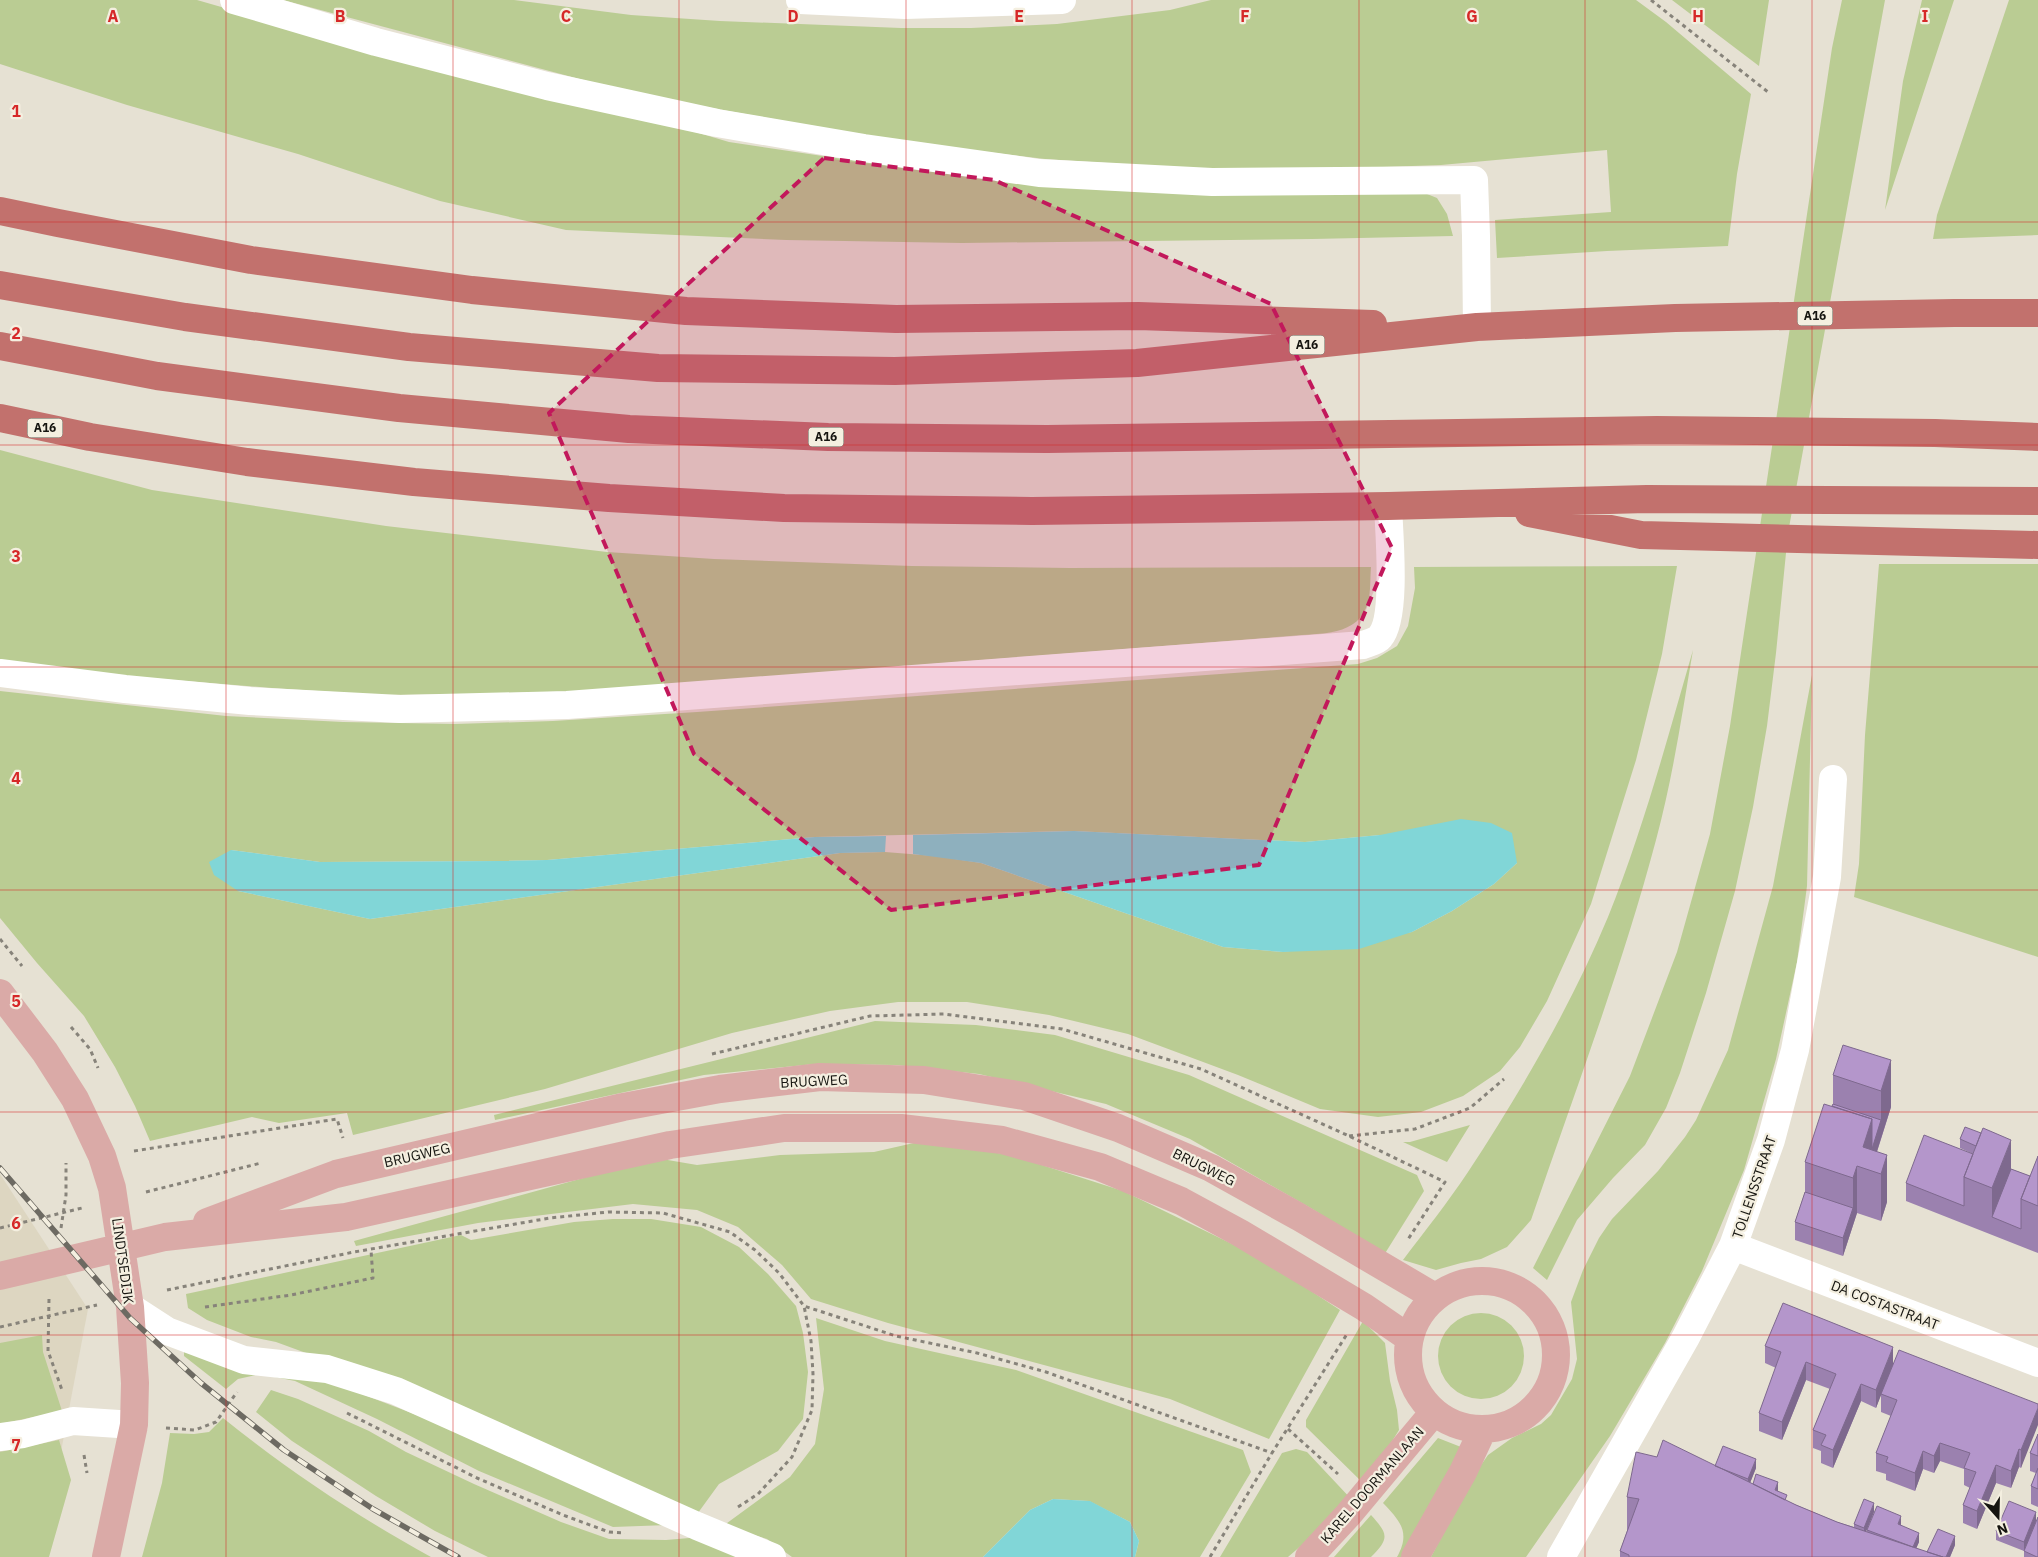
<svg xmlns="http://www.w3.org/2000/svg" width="2038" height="1557" font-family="'IBM Plex Sans',sans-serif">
	<rect width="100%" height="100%" fill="#e6e1d3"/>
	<path fill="#ddd6c1" d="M0,1174L88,1309L41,1557H0Z"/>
	<path fill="#bacc93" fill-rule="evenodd" d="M0,0H197L311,33L655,120L729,142L917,170L1057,184L1193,192L1306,195L1422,192L1437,198L1447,214L1453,236L1312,239L962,243L786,240L566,230L440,201L298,154L127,105L0,64Z
		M283,0H514L631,15L720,21L901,28H971L1057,24L1170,10L1211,0H1636L1666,22L1751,94L1737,174L1728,246L1607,251L1497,258L1495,220L1611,212L1607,150L1441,165L1354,168L1200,169L1045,159L893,141L636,94Z
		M1672,0H1769L1759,66Z
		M1842,0H1885L1788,533L1776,653L1767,726L1753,807L1735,891L1706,993L1680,1073L1666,1108L1645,1145L1613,1178L1577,1220L1547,1280L1533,1268L1630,1076L1677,952L1710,834L1730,726L1832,48Z
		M1922,0H1954L1885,210L1903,81Z
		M2009,0H2038V235L1933,239L1937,215Z
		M0,450L152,490L386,526L607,552L714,559L912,566L1070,568L1371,567C1370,578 1371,591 1368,602C1359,637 1320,633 1290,636L586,691L474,694L379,695L272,688L124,676L0,662Z
		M1879,564H2038V957L1854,897L1859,864L1865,735Z
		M1677,566L1662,654L1636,760L1591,904L1547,1001L1520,1047L1500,1071L1463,1096L1421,1112L1378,1117L1320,1109L1238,1075L1128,1034L1049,1015L967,1002H898L830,1011L732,1033L545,1089L353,1135L347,1113L279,1123L252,1117L150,1141L135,1106L115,1067L84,1016L37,963L0,918V691L226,716L343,722L455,724L553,721L697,712L1358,664L1377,658L1397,646L1408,626L1415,588L1414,567ZM1074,831L1305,842L1380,835L1517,863L1494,884L1452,911L1412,932L1283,952L1223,947L981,863L935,856L885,852L840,853L370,919L238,891L231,850L320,862L500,861L547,860L815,837Z
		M1693,650C1682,714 1673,777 1656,840C1622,968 1574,1094 1531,1220L1507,1247L1481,1259L1461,1263L1436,1270L1403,1260C1425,1231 1448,1202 1468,1172C1521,1091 1571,1006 1608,917C1643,830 1667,740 1693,650Z
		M1812,675L1807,886L1797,962L1776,1059L1744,1170L1702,1271L1665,1343L1610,1436L1526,1557H1431L1472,1478L1488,1455L1512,1438L1541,1424L1551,1415L1572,1379L1577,1359L1571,1302L1583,1270L1599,1238L1612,1219L1658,1171L1685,1137L1696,1120L1728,1050L1773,886Z
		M875,1021L976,1025L1055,1035L1189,1075L1417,1175L1424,1191L1384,1255L1314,1210L1190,1139L1106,1104L979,1074L896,1065L815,1064L704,1075L495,1120L494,1115Z
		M1470,1125L1447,1162L1403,1142H1410Z
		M927,1140L1014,1156L1123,1191L1259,1257L1340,1310L1269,1439L1170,1399L888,1323L811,1299L782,1265L738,1227L697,1210L633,1204L478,1223L356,1246L354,1241L656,1158L697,1165L780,1155L874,1152Z
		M613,1219H651L701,1227L739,1247L768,1274L796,1306L803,1333L808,1372L803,1419L778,1451L719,1484L695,1517L317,1357L276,1342L251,1337L207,1320L188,1308L186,1294L461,1235L471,1240L574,1222Z
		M1438 1356a43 43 0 1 1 86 0a43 43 0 1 1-86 0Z
		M816,1318L885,1341L1016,1370L1243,1450L1251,1472L1200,1557H1135L1139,1541L1130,1522L1089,1501L1053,1499L1030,1510L983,1557H792L767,1539L723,1526L790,1477L815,1444L824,1389Z
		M1363,1321L1385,1343L1390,1381L1397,1410L1399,1430L1365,1485L1306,1427V1420Z
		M42,1335L43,1352L62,1411L0,1424V1343Z
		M184,1352L320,1378L448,1427L668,1525L613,1527L479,1471L377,1419L295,1381L260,1374L238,1379L226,1389L184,1356Z
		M271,1390L298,1399L369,1431L406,1452L474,1484L561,1522L609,1539L666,1540L701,1537L739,1557H488L435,1531L376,1496L292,1441L256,1412Z
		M223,1418C288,1470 358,1517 431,1557H142L162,1483L170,1433L194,1434L209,1432Z
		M1438,1438L1461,1447L1409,1557H1397C1411,1532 1400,1521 1383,1503Z
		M59,1440L71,1480L49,1557H0V1452Z
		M1296,1449L1307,1452L1353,1501L1288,1557H1220L1282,1453Z
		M1371,1515C1388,1534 1390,1538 1371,1557H1334Z"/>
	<path fill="#81d6d7" d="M1461,819L1491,823L1512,833L1517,863L1494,884L1452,911L1412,932L1359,949L1283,952L1223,947L981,863L913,854V835L1074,831L1305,842L1380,835Z
		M886,836L885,852L840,853L370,919L238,891L214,875L209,862L231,850L320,862L500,861L547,860L815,837Z
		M1053,1499L1090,1501L1130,1522L1139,1541L1135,1557H983L1030,1510Z"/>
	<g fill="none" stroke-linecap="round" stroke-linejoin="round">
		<path stroke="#87837a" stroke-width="3" stroke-dasharray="4 4" stroke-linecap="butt" d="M1651,0L1768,92
			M0,939L22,966
			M71,1027L90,1049L98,1068
			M712,1054L870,1016L944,1014L1062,1029L1201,1069L1349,1136L1445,1182L1407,1241
			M1349,1136L1415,1129L1470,1108L1504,1079
			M134,1151L337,1119L343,1138
			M146,1192L261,1163
			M0,1228L82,1208
			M61,1228L66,1195V1163
			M167,1290L354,1252L550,1218L608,1212L663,1213L730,1232L755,1250L779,1273L804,1306L896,1336L977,1353L1046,1372L1272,1453
			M49,1299L48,1351L62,1390
			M205,1307L291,1295L373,1278L371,1250
			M0,1327L97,1305
			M347,1413L477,1478L563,1515L609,1532L625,1533
			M166,1428L195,1430L216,1422L237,1392
			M1288,1429L1338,1474
			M84,1455L87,1473
			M738,1507L758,1494L792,1457L812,1410L813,1374L811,1341L804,1306
			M1210,1557L1272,1453L1347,1334"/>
		<path stroke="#fff" stroke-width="28" d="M234,0L376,42L547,86L717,123L864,148L1039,173L1212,182L1474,180L1476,236L1477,327
			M800,0L905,5L1062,0
			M0,673L125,689L250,701L400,709L567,705L1363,645C1368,643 1377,641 1380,637C1397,618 1389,532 1388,506
			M1733,1246L2038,1363
			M130,1307L167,1331L244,1360L327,1369L396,1391L697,1526L772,1557
			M0,1437L23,1434L73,1421L134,1425
			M1561,1557L1686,1337L1733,1246L1771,1140L1795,1050L1827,877L1833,779"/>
		<path stroke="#daaaa7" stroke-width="28" d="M0,993L45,1052L75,1099L102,1156L112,1188L130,1307L135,1383L134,1425L106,1557
			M207,1222L336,1174L623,1107L720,1089L820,1077L924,1080L1024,1096L1118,1128L1211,1168L1299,1217L1435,1297
			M0,1276L165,1237L346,1217L670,1145L784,1128H901L1002,1140L1100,1167L1181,1201L1240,1233L1364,1307L1409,1338
			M1408 1355a74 74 0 1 1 148 0a74 74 0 1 1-148 0Z
			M1309,1557L1348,1515L1434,1412
			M1415,1557L1463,1472L1483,1429"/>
		<path stroke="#c2716d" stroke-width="28" d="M0,211L58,223L251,260L472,290L686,311L896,319L1138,316L1373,324
			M0,285L185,317L409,347L658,368L895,371L1137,363L1477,327L1675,318L1954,313H2038
			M0,346L157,376L399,408L629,429L828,437L1047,439L1657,430L1935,433L2038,437
			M0,418L90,437L247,462L414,482L609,498L784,508L1032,511L1388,506L1647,499L2038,501
			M1529,513L1641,535L2038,545"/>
		<g stroke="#6d6a62" stroke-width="5.5">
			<path id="rail" d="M0,1168L130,1318L201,1383L284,1450L373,1509L458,1557"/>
		</g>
		<use href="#rail" stroke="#f4efe0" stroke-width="4" stroke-dasharray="11" stroke-linecap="butt"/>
	</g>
	<path fill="#9b81af" d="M1891,1060V1107L1877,1152L1887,1155V1202L1881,1221L1857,1213L1843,1256L1795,1240V1222L1805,1192V1162L1833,1104V1075Z
		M1965,1127L2011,1169L2030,1176L2038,1156V1253L1906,1201V1183L1973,1154L1960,1148V1139Z
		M1765,1346L1893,1364L2038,1404L2021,1468L2019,1467L2011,1488L1996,1483L1977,1529L1963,1523V1505L1970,1488L1964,1485V1469L1940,1461L1934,1473L1923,1469L1915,1491L1886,1480V1474L1876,1471V1453L1891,1416L1881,1412V1394L1876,1408L1861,1401L1833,1468L1821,1463V1451L1813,1448V1430L1830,1389L1806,1380L1782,1440L1759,1431V1413L1776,1368L1765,1363Z
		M2038,1434V1507L2031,1504V1486L2036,1473L2030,1471V1453Z
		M1657,1457L1715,1466L1756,1468L1750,1483L1778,1492L1787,1501L1837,1522L1854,1527V1524L1874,1512L1866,1531L1867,1532V1530L1901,1525V1526L1919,1542L1916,1548L1927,1552L1955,1545L1950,1557H1620V1551L1627,1531V1497Z
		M2036,1521L2038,1557H2024V1551L1996,1540V1531Z"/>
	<path fill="#7e698e" d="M1891,1060V1107L1871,1170L1863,1147L1872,1119L1881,1120V1091Z
		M2011,1140V1187L1992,1217V1188Z
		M1887,1155V1202L1881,1221V1174Z
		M1857,1166V1213L1843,1256V1238L1853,1208V1178Z
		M1893,1347V1365L1876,1408V1390Z
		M1806,1362V1380L1782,1440V1422Z
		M1861,1384V1401L1833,1468V1450Z
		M2038,1408V1425L2021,1468V1450Z
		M1940,1443V1461L1934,1473V1456Z
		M2019,1449V1467L2011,1488V1471Z
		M1923,1451V1469L1915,1491V1473Z
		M1756,1459V1468L1748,1488V1479Z
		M1996,1465V1483L1977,1529V1511Z
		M1778,1482V1492L1775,1490Z
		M1874,1503V1512L1864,1537V1528Z
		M2036,1512V1521L2024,1551V1542Z
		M1901,1516V1525L1898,1533V1524Z
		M1919,1533V1542L1913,1556V1547Z
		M1955,1536V1545L1950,1557H1946Z"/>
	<path fill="#b496cb" stroke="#7e698e" d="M1843,1045L1891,1060L1881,1091L1833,1075Z
		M1824,1104L1872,1119L1863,1147L1887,1155L1881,1174L1857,1166L1853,1178L1805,1162Z
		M1833,1104L1881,1120L1872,1149V1119L1832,1106Z
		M1965,1127L1981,1133L1976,1146L1960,1139Z
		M1983,1128L2011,1140L1992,1188L1964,1177Z
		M1924,1135L1973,1154L1964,1177V1206L1906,1183Z
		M2038,1156V1206L2021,1199Z
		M2011,1169L2030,1176L2021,1199V1229L1992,1217Z
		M1805,1192L1853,1208L1843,1238L1795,1222Z
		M1783,1303L1893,1347L1876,1390L1861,1384L1833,1450L1821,1445L1826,1435L1813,1430L1836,1374L1806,1362L1782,1422L1759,1413L1781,1352L1765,1346Z
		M1899,1350L2038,1404V1408L2021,1450L2019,1449L2011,1471L1996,1465L1977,1511L1963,1505L1976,1472L1964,1468L1970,1453L1940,1443L1934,1456L1923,1451L1915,1473L1886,1462L1888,1457L1876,1453L1897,1400L1881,1394Z
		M2038,1434V1456L2030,1453Z
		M1663,1440L1796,1505L1837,1522L1943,1557H1629V1555L1620,1551L1639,1499L1627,1497L1636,1452L1657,1457Z
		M1723,1446L1756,1459L1748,1479L1715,1466Z
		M2038,1468V1489L2031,1486Z
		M1756,1474L1778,1482L1775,1490L1787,1495L1785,1500L1753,1484Z
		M1864,1499L1874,1503L1864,1528L1854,1524Z
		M2009,1501L2036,1512L2024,1542L1996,1531Z
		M1877,1506L1901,1516L1898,1524L1919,1533L1913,1547L1867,1530Z
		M2038,1517V1557H2037L2024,1551Z
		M1938,1529L1955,1536L1946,1557H1943L1927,1552Z"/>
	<path fill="#c2185b" fill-opacity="0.2" stroke="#c2185b" stroke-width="4" stroke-dasharray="10 6" stroke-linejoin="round" d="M824,158L994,180L1271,304L1392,548L1259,865L891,910L694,754L549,413Z"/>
	<path fill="none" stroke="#d62828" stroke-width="1" stroke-opacity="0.55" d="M226,0V1557M453,0V1557M679,0V1557M906,0V1557M1132,0V1557M1359,0V1557M1585,0V1557M1812,0V1557M0,222H2038M0,445H2038M0,667H2038M0,890H2038M0,1112H2038M0,1335H2038"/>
	<g text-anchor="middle" stroke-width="4.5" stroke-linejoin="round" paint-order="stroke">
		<g fill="#f4efe0" stroke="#59564e" stroke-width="1">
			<rect x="1797.5" y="306.5" width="35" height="19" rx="4"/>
			<rect x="1289.5" y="335.5" width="35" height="19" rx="4"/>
			<rect x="27.5" y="418.5" width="35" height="19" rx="4"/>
			<rect x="808.5" y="427.5" width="35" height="19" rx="4"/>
		</g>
		<g font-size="12" font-weight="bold" fill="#161510">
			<text x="1815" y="320">A16</text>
			<text x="1307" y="349">A16</text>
			<text x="45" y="432">A16</text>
			<text x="826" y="441">A16</text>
		</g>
		<g font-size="14" fill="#161510" stroke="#f4efe0">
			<text transform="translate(814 1081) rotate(-3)" y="5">BRUGWEG</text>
			<text transform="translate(417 1155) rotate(-13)" y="5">BRUGWEG</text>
			<text transform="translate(1204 1167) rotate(26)" y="5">BRUGWEG</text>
			<text transform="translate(1754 1187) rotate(-71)" y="5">TOLLENSSTRAAT</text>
			<text transform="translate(123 1261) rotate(82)" y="5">LINDTSEDIJK</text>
			<text transform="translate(1885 1305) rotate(21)" y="5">DA COSTASTRAAT</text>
			<text transform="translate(1372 1485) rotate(-49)" y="5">KAREL DOORMANLAAN</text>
		</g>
	</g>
	<g font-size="16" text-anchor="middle" font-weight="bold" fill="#d62828" stroke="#f4efe0" stroke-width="4.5" stroke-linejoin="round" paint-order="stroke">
		<text x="113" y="22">A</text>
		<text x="340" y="22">B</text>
		<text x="566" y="22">C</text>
		<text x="793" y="22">D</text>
		<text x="1019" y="22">E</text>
		<text x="1245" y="22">F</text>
		<text x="1472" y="22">G</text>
		<text x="1698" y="22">H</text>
		<text x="1925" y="22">I</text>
		<text x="16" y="117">1</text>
		<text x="16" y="339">2</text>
		<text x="16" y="562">3</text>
		<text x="16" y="784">4</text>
		<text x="16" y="1007">5</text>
		<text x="16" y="1229">6</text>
		<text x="16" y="1451">7</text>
	</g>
	<g transform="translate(1998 1517) rotate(160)" stroke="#f4efe0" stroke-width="4" paint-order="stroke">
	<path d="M0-4L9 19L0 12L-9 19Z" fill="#161510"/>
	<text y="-8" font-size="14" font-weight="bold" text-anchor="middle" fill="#161510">N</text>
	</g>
</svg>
